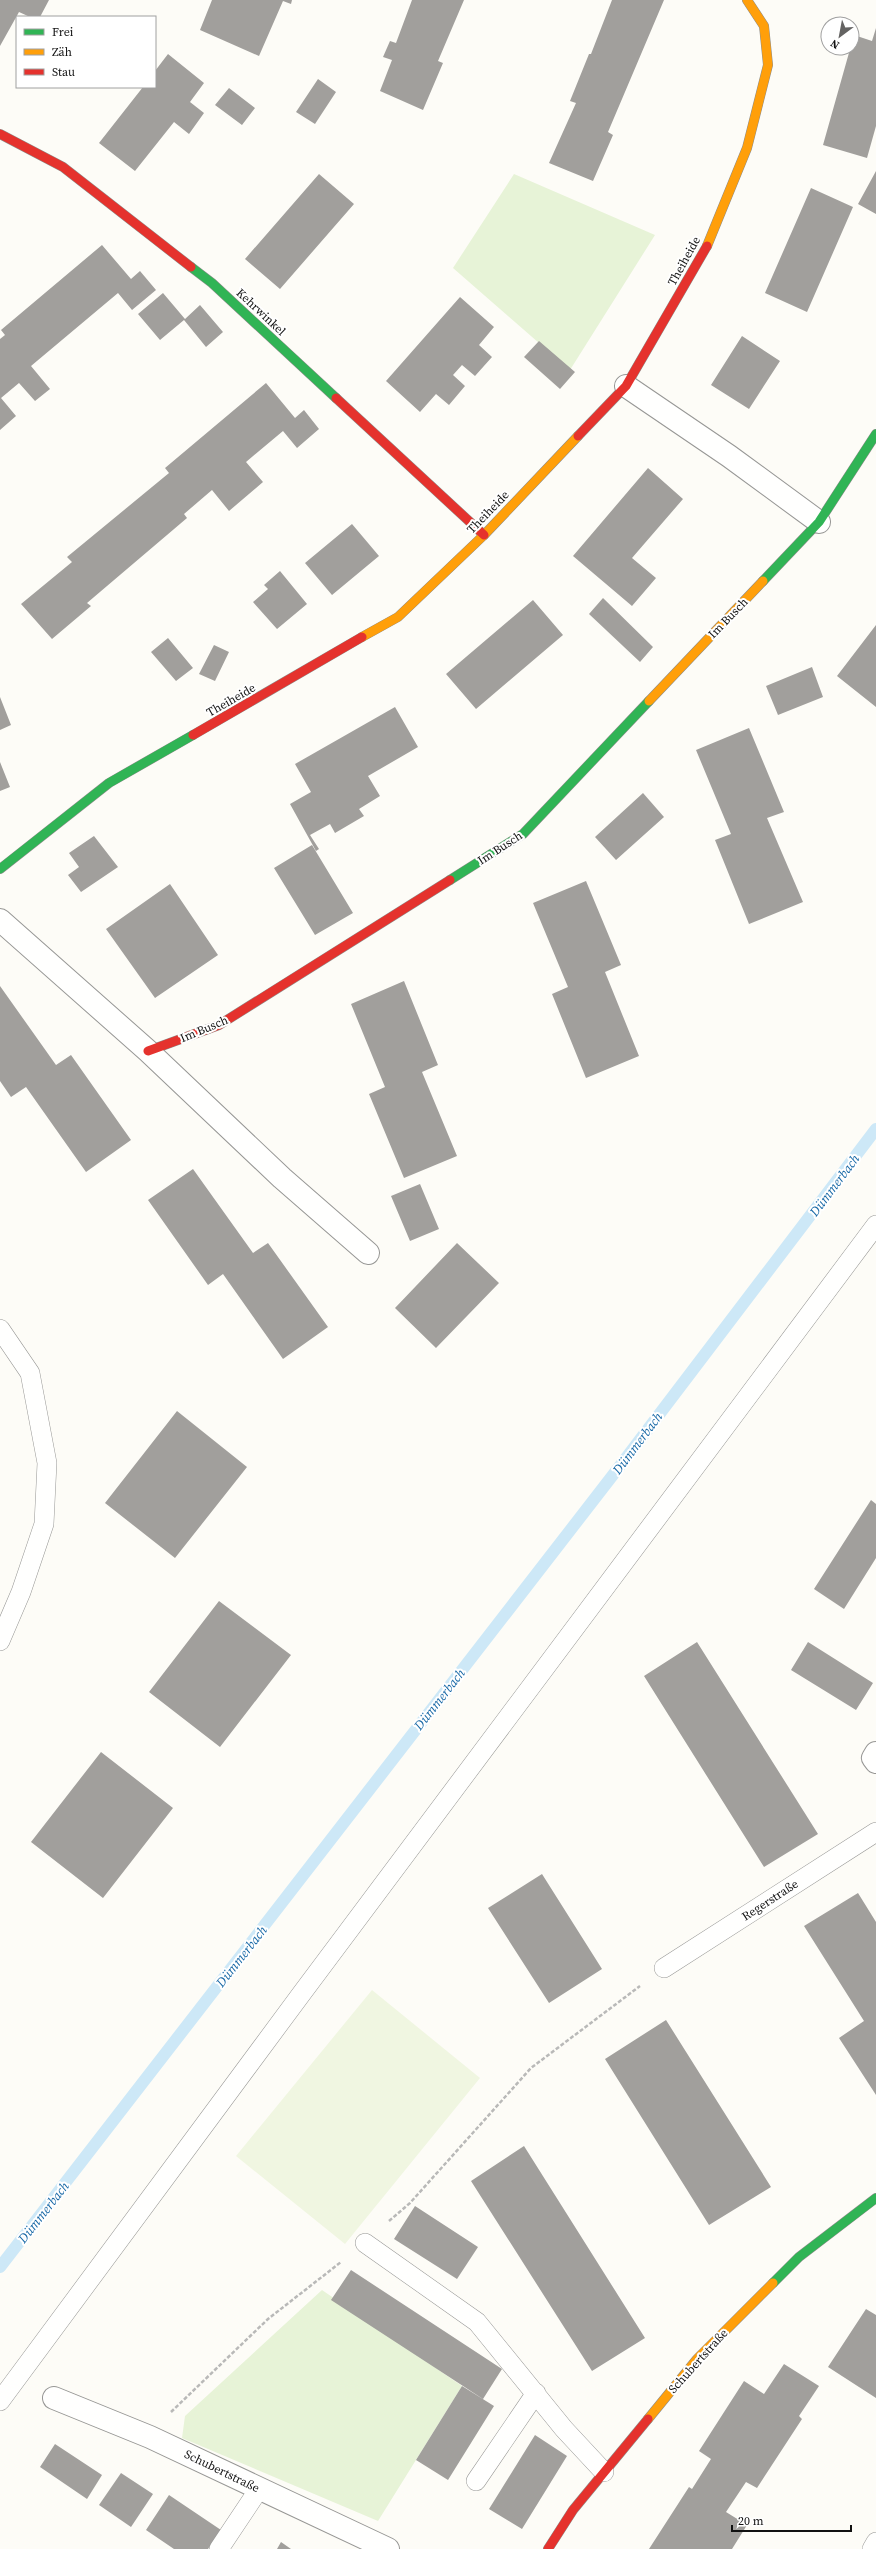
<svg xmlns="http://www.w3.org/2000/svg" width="876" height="2549" font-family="'Source Serif 4',serif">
	<rect width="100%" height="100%" fill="#fdfcf7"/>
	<path fill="#e7f3d7" d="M514,174L655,235L570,370L453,268Z
		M322,2290L462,2386L378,2521L182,2438L185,2416Z"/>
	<path fill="#f0f6e1" d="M372,1990L480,2078L345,2244L236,2156Z"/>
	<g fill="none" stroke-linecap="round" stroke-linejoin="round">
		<path stroke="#cde8f7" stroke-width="12" d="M0,2267L623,1462L876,1129"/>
	</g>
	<path fill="#a19f9c" d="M0,0H49L40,17H30L19,12L0,46Z
		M212,0H292L291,4L283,1L259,56L200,30Z
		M412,0H464L438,61L443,63L423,110L380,91L392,60L383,57L390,41L396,43Z
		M612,0H664L608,132L613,135L593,181L549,163L576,103L570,101L589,54H591Z
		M876,28V126L867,158L823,145L854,35L872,41Z
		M168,54L204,83L190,102L204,113L189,134L174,122L135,171L99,143L143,87H155V71Z
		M318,79L336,92L315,124L296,112Z
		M229,88L255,108L242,125L215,105Z
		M876,171V214L858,204Z
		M319,174L354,204L280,289L245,259Z
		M811,188L853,207L807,312L765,293Z
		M102,245L131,279L140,271L156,290L132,310L118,293L31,366L50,389L35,401L19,383L1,398L16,416L0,430V339L5,335L1,330Z
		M163,293L185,319L200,305L223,332L206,347L184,320L160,340L138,314Z
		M460,297L494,327L479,345L492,357L475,376L462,365L453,375L465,386L449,405L436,394L420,412L386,381Z
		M742,336L780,361L749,409L711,385Z
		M539,341L575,372L560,389L524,357Z
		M266,383L295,418L304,410L319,429L297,448L283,431L246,462L263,482L229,511L212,490L184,514L187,518L87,603L91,606L52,639L21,604L72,562L67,557L169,473L165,468Z
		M648,468L683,499L632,558L656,578L632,606L573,556Z
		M352,524L379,556L332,595L305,563Z
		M280,571L307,604L277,629L253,602L268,589L264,585Z
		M603,598L653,647L640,662L589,614Z
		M533,600L563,635L476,709L446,674Z
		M876,625V707L837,676Z
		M168,638L193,668L176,681L151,652Z
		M214,645L229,652L215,681L199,674Z
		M812,667L823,697L778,715L766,686Z
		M0,697L11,725L0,730Z
		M395,707L418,747L368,776L380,796L359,809L364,816L335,833L330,824L310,835L319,849L316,851L290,804L311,792L295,764Z
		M749,728L784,812L767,818L803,902L749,924L715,840L731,834L696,750Z
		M0,762L10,787L0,791Z
		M643,793L664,817L616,860L595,837Z
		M94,836L118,867L81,892L68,875L79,867L69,853Z
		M312,845L353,913L315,935L274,868Z
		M586,881L621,965L605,972L639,1056L586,1078L552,994L568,987L533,903Z
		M170,884L218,955L155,998L106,929Z
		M404,981L438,1065L422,1072L457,1156L404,1178L369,1094L385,1087L351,1004Z
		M0,986L56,1065L71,1055L131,1140L86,1172L26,1087L11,1097L0,1081Z
		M193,1169L253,1253L268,1243L328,1327L283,1359L223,1274L208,1285L148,1200Z
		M420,1184L439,1229L410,1241L391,1196Z
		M457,1243L499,1283L436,1348L395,1308Z
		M177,1411L247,1467L175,1558L105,1503Z
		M871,1500L876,1504V1558L844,1609L814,1589Z
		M219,1601L291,1655L220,1747L149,1692Z
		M697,1642L818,1834L764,1867L644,1676Z
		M808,1642L873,1683L856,1710L791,1670Z
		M101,1752L173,1808L103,1898L31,1842Z
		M542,1874L602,1969L549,2003L488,1908Z
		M858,1893L876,1922V2095L839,2038L864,2021L804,1926Z
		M666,2020L771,2187L709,2225L605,2059Z
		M524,2146L645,2338L592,2371L471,2181Z
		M415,2206L478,2247L457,2279L394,2239Z
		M351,2270L502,2369L483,2399L331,2300Z
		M866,2309L876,2315V2398L828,2367Z
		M784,2364L819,2386L799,2416L802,2419L757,2488L746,2482L726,2512L747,2525L732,2549H649L689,2487L692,2489L711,2459L699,2451L744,2381L764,2394Z
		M462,2386L494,2406L448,2480L416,2460Z
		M535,2435L567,2456L522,2529L489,2509Z
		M55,2444L102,2475L87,2499L40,2467Z
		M121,2473L153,2494L131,2527L99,2505Z
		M169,2495L221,2530L208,2549H174L146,2530Z
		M281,2542L291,2549H277Z"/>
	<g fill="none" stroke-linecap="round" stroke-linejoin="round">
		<g stroke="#979795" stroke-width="20">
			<path id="lane" d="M0,1329L30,1373L47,1463L44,1524L21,1592L0,1641
				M664,1968L876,1832
				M365,2243L477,2322L564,2429L604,2472
				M0,2401L302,1993L876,1225
				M476,2481L536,2393
				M219,2549L259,2489
				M872,2549L876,2542"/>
		</g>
		<g stroke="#979795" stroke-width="24">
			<path id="street" d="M626,386L729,456L819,522
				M0,920L148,1051L282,1178L368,1253
				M876,1753L873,1758L876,1762
				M54,2398L150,2437L388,2549"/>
		</g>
		<g stroke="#8e8d8b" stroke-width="10">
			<path id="fast" d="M191,267L212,283L336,398
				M763,581L819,522L876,434
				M0,869L109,783L193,735
				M450,880L523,834L649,701
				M773,2283L799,2257L876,2198"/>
		</g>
		<g stroke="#8e8d8b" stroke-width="10">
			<path id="slow" d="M707,246L747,148L768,65L764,26L747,0
				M362,637L398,617L484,535L578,436
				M649,701L763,581
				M648,2419L697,2359L773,2283"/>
		</g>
		<g stroke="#8e8d8b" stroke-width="10">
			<path id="jam" d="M0,134L63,167L191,267
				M336,398L484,535
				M578,436L626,386L707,246
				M193,735L362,637
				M148,1051L219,1025L450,880
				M548,2549L573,2510L648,2419"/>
		</g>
		<path stroke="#b9b9b8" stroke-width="2.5" stroke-dasharray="4 2" stroke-linecap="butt" d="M389,2221L410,2203L531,2068L640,1986
			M171,2412L268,2319L341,2262"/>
		<use href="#lane" stroke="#fffffe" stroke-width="19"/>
		<use href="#street" stroke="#fffffe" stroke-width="22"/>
		<use href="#fast" stroke="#30b455" stroke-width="9"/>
		<use href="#slow" stroke="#ff9f0a" stroke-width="9"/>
		<use href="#jam" stroke="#e5322d" stroke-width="9"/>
	</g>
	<g text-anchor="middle" stroke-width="4" stroke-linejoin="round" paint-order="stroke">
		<g font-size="12" fill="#111" stroke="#fff">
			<text transform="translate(684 261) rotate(-61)" y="4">Theiheide</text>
			<text transform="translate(261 312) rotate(43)" y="4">Kehrwinkel</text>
			<text transform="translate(488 512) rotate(-46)" y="4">Theiheide</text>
			<text transform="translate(728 618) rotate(-46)" y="4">Im Busch</text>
			<text transform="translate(231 700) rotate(-30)" y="4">Theiheide</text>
			<text transform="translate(500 848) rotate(-33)" y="4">Im Busch</text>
			<text transform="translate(204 1029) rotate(-23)" y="4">Im Busch</text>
			<text transform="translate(770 1900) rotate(-33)" y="4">Regerstraße</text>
			<text transform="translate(698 2361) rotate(-48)" y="4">Schubertstraße</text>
			<text transform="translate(222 2471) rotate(26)" y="4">Schubertstraße</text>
		</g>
		<g font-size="13" font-style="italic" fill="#1768a6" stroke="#fff">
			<text transform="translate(834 1185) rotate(-53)" y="5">Dümmerbach</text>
			<text transform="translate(637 1443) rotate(-53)" y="5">Dümmerbach</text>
			<text transform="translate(439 1699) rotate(-52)" y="5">Dümmerbach</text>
			<text transform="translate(241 1956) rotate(-52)" y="5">Dümmerbach</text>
			<text transform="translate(43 2212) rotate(-52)" y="5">Dümmerbach</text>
		</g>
	</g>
	<rect x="16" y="16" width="140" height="72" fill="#ffffff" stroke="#a0a0a0"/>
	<rect x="24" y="29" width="20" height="6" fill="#30b455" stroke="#a0a0a0"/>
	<text x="52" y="36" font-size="12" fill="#111111">Frei</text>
	<rect x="24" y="49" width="20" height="6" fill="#ff9f0a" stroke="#a0a0a0"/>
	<text x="52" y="56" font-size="12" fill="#111111">Zäh</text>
	<rect x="24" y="69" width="20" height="6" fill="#e5322d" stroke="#a0a0a0"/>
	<text x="52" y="76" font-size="12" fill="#111111">Stau</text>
	<g transform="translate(840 36) rotate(212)"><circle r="19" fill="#ffffff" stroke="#a0a0a0"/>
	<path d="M0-3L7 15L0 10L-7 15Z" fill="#646362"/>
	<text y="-6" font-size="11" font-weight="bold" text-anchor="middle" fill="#111111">N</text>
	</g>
	<path d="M732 2525v6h119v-6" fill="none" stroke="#111111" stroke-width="2"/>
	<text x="738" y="2525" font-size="12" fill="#111111" stroke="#ffffff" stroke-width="3" paint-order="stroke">20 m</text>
</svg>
